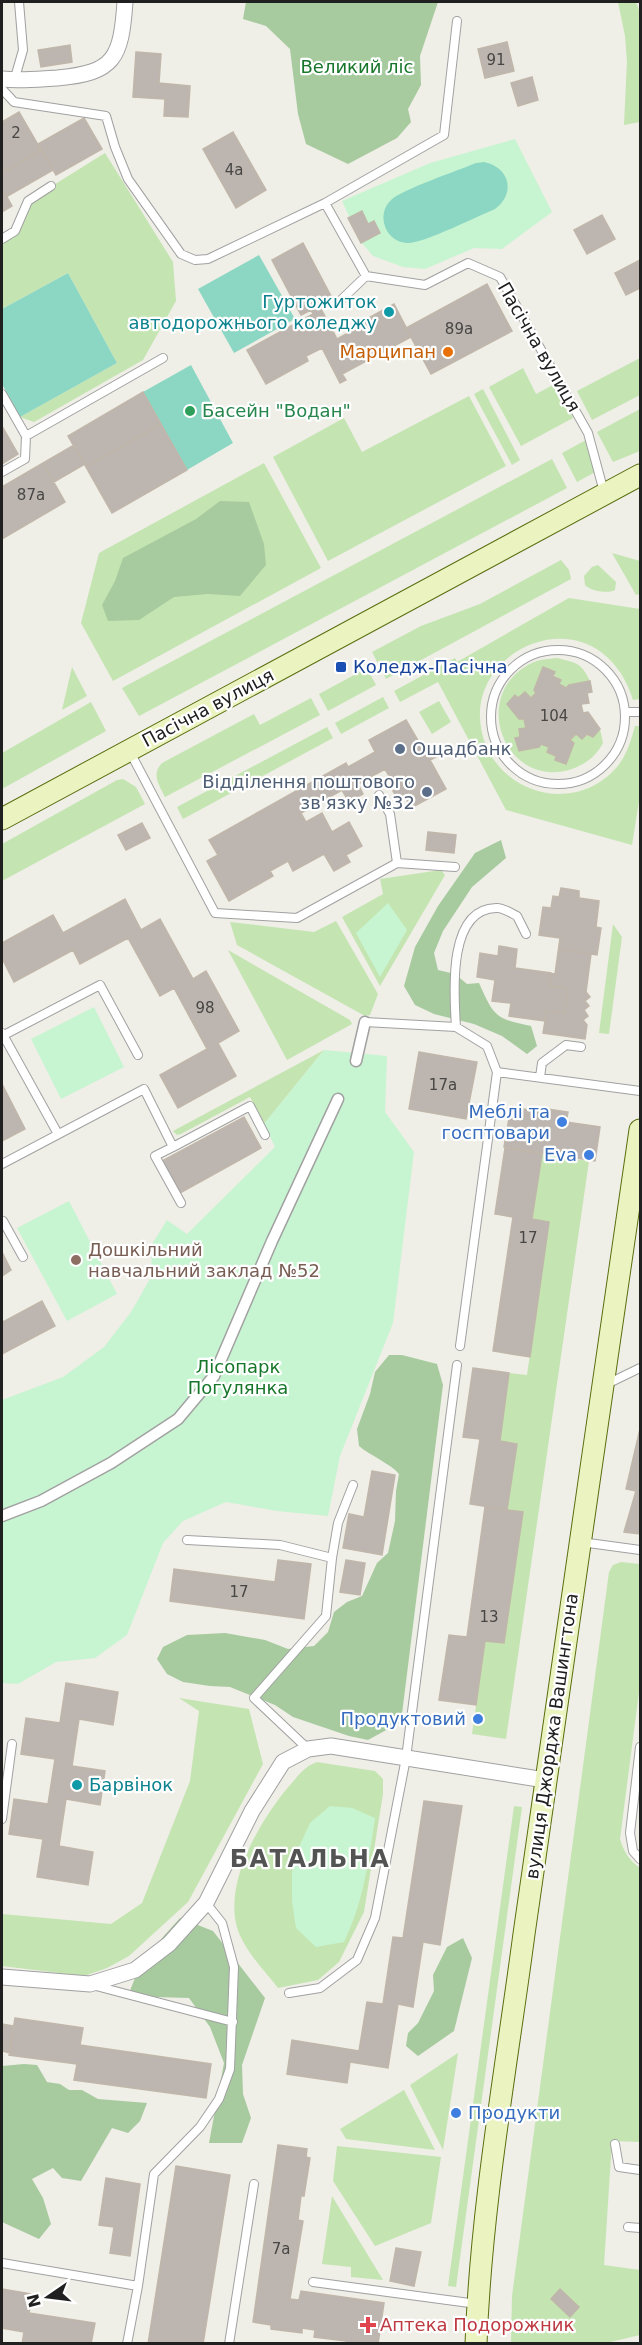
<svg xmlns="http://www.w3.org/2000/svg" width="642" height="2345" font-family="'DejaVu Sans',sans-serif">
	<rect width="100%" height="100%" fill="#efeee7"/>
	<path fill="#c4e5b2" d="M618,2H636L640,12V122L624,125L627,61L625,36Z
		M105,153L173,262L176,301L143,360L34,422L20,417L117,363L68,273L2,309V240L15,232L28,201Z
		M640,358V395L592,420L577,391Z
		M523,368L536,394L555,384L573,418L521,446L489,387Z
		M483,389L520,460L512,465L474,394Z
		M469,396L506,466L328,561L273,457L344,418L362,452Z
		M640,409V451L613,462L597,432Z
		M586,440L601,469L577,482L562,453Z
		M552,459L567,488L139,716L122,688Z
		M264,463L321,568L113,681L81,623L99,553Z
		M612,553L640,561V594L636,595Z
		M561,560L569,570L571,579L386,679L372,652L421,626L480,604Z
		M598,565L616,582L615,590C608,594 590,591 585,585L584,576L592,567Z
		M569,598L640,609V699L633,700C627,681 618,665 601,652C552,616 477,658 480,718C483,788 570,821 617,767C627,755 631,740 635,726H640V795L632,845L506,810L438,682L400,702L394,691L455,658L457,662Z
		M557,658C576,663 581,662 590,681L569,685L566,688L559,684L561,680L543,667L534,690L536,693L531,698H518L515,695L507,704L519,719H524L526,728L519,729L520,737L516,738L519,751L539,747L541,744L549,747L547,752L556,756L555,760L565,764L570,740L576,734L582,738L587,734L593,737L600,729L603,743C596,756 586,764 572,769C504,791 467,692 534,662C541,659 550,659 557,658Z
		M72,667L87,696L62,710Z
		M367,668L376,685L328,711L319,694Z
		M383,697L389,708L341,734L335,723Z
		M311,698L320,715L165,797C159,785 151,774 162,763L254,714L260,725Z
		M439,701L451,722L432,734L419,712Z
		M91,702L106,731L2,789V753Z
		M327,727L333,738L183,819L177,807Z
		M123,779L136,787L145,804L2,881V844L117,780Z
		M441,870L445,875L380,986L342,917L383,894L380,879Z
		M336,921L378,994L370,1015L365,1016L237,945L230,922L314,932Z
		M613,924L622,937L609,1034L599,1033Z
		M228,950L350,1020L352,1024L287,1060Z
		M324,1050L264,1124L250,1097L181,1134L177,1135L173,1131Z
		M542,1154L589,1161L506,1739L472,1734L485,1641L504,1643L523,1512L507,1510L516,1444L500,1441L509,1373L527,1375L549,1222L532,1219Z
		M621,1562L640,1564V1684L620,1839C624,1852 629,1860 640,1868V2142L612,2141L604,2265L640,2270V2335L606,2343L511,2344L512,2296L609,1572L613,1565Z
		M179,1698L249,1709L263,1764L188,1902L129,1956L107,1968L84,1976L2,1966V1914L111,1924L142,1903L190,1781L199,1711Z
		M317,1762L375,1771L383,1779V1794L364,1912L339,1962L318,1980L278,1988C263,1969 238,1944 235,1918C229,1873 262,1818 290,1785C299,1775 305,1766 317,1762Z
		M514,1806L522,1807L456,2287L448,2286Z
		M458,2053L443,2150L410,2085Z
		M404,2090L435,2150L346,2139L340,2129Z
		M337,2146L441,2157L431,2223L375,2246L333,2181Z
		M332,2196L383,2280L351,2277V2267L322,2264Z"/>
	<path fill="#a7cb9f" d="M246,2H438L420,56L421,85L408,109L411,122L397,138L348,164L306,144L298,114L290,49L266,26L243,19Z
		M220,501L249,502L264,544L266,565L240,596L208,594L174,597L139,620L108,621L102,605L115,581L123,558L196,519Z
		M501,840L506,858L472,887L443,931L434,953L438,970L455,974L467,984L479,983C494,1016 495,1019 531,1026L537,1046L527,1054L502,1036L474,1024L434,1014L415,1005L404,986L415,947L438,906L475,853Z
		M389,1355H402L437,1364L443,1385L401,1722L368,1740L349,1736L293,1717L275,1705L230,1687L210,1686L183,1682L167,1674L157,1659L163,1647L187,1635L225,1633L265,1640L288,1649L314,1646L328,1632L334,1612L347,1602L362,1596L377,1563L388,1553L395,1521L396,1491L399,1474C391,1464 371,1456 359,1446L357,1429L370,1394L375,1372Z
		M180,1918L213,1931L265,1998L242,2065L243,2094L251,2118L242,2143H209L224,2063L210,2027L189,1998L155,1997L130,1991C140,1962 160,1940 180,1918Z
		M463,1938L472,1958L454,2031L418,2056L406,2046L408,2033L418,2023L434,1991L433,1975L447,1947Z
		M24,2064L37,2065L47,2082L60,2084L69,2090H82L98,2099L147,2103L140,2121L128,2133L112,2128L81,2181L62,2178L53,2168L32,2179L43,2198L51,2224L39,2239L2,2222V2066Z"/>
	<path fill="#c8f5d1" d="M515,139L552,212L502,249L474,248L425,269L403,267L373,256L361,242L342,201L430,163Z
		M388,903L407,930L380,977L356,933Z
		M94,1007L124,1067L61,1099L31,1039Z
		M324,1050L387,1056L385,1112L414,1152L393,1323L340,1456L328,1516L277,1511L226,1502L183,1521L163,1543L127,1635L95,1658L56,1662L18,1684L2,1683V1400L63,1377L104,1347L131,1312L151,1277L152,1244L167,1220L187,1234L275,1147L264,1124Z
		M69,1201L117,1294L67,1321L17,1228Z
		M330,1806L352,1808L375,1818C368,1864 364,1900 344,1942L316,1947L296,1928L292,1901V1873L299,1847L310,1823Z"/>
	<path fill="#8cd7c3" d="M484,162C510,167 516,194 495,209C476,217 426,242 409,243C386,244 375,215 391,200C403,189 457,171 476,163Z
		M259,255L295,319L234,353L198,289Z
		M68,273L117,363L20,417L2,384V309Z
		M191,365L233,443L187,470L143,392Z"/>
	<path fill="#bdb6b0" stroke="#c0b6aa" stroke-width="1.5" d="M507,42L514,71L485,78L478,49Z
		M70,45L72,62L41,67L38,50Z
		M136,52L161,54L159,83L190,86L188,117L164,116L165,99L133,97Z
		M532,77L538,100L518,106L511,83Z
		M19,112L41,150L2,173V122Z
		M84,118L102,149L56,175L38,144Z
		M233,132L266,190L236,208L203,149Z
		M41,150L53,170L6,197L2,188V173Z
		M2,188L12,206L2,212Z
		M362,211L368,224L374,221L380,233L361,243L348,218Z
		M602,215L615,239L587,254L574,230Z
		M303,243L332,298L319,305L337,339L354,330L352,327L394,304L411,337L342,374L346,380L340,383L322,348L306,356L308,361L266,384L247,350L313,314L311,310L301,315L272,260Z
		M640,260V288L626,295L615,273Z
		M487,284L512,331L431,374L406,328Z
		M143,392L161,424L86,467L68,436Z
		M161,424L187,470L112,513L86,467Z
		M2,426L18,454L2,464Z
		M74,445L85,464L54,482L43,463Z
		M43,463L65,502L2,539V487Z
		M543,667L555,672L553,676L561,680L559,684L566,688L569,685L590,681L592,692L587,693L589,703L581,704L583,713L588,712L600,729L593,737L587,734L582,739L576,734L570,740L574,743L566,764L555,760L556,756L547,752L549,747L541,744L539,747L519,751L515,738L520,737L519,729L526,728L524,719H519L507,704L515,695L518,698L525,692L531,698L536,693L534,690Z
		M406,720L424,751L434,745L440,755L430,760L446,789L411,808L404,795L397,798L393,791L401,786L397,779L392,781L385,769L358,784L363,794L349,802L342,790L301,813L306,822L322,813L332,832L349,822L362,846L346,855L350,862L334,871L324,854L293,871L288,861L270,871L273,876L229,901L207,861L218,855L209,840L346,763L348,767L375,752L369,740Z
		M142,823L150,838L126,850L118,835Z
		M428,832L456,835L454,853L426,850Z
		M561,888L579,891V898L599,901L596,927L601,928L597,955L559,949L560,938L539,935L543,907L551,908L553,896L559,897Z
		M561,888L579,891V898L599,901L596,927L601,928L597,955L591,954L586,992L590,997L585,1001L589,1006L584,1010L588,1016L583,1020L587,1025L585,1039L543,1033L545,1021L509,1016L511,1003L492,1001L495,980L477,977L480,953L498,956L499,946L517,949L515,968L555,974L560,938L539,935L543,907L551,908L553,896L559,897Z
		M125,899L141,930L160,919L193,979L206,971L239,1031L218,1043L236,1076L178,1108L160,1075L207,1049L174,988L160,996L128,938L80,964L73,950L14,982L2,958V943L53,915L63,933Z
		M499,946L517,949L515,968L551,973L549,986L568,988L564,1013L546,1011L545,1021L509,1016L511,1003L492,1001L495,980L477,977L480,953L498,956Z
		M419,1052L477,1062L466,1119L409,1109Z
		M2,1084L25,1129L2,1141Z
		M511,1107L547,1113L548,1109L568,1112L566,1122L600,1127L595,1161L504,1147Z
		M244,1117L261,1148L180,1193L162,1161Z
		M505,1148L542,1154L532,1219L549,1222L530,1357L493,1351L513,1217L495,1214Z
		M2,1252L11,1270L2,1276Z
		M42,1301L55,1326L2,1354V1319L3,1322Z
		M473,1368L509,1373L500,1441L517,1444L507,1510L470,1504L480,1439L463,1437Z
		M640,1429V1534L624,1532L636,1491L626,1489Z
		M372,1471L395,1475L382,1555L343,1548L349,1514L364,1517Z
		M485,1507L523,1512L504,1643L485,1641L476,1705L439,1700L449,1635L467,1637Z
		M278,1560L311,1564L304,1619L170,1601L174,1569L275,1582Z
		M346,1560L365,1563L360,1595L340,1592Z
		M66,1683L118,1692L113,1725L79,1719L72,1766L105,1771L100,1805L66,1799L59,1846L93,1852L88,1885L37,1877L43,1839L9,1834L14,1799L48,1804L55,1759L21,1754L26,1718L60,1723Z
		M424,1801L462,1806L440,1945L423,1942L413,2007L398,2004L388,2068L350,2062L347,2083L287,2074L292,2040L359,2051L367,2002L383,2004L393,1937L403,1938Z
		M15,2018L83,2028L80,2045L211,2064L206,2098L74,2080L77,2064L9,2055Z
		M2,2024L14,2026L10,2053L2,2051Z
		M278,2145L307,2149L306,2157L310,2158L304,2196H301L298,2220L303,2221L290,2299L299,2300L301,2291L384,2303L378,2344H345L346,2341L314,2337L315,2330L302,2328V2333L271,2329V2325L253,2322Z
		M176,2166L230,2175L203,2344H148Z
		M106,2178L140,2184L130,2256L110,2253L114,2227L99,2225Z
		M396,2248L421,2252L414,2286L390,2281Z
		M2,2289L32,2294L29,2313L95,2323L91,2344H22L24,2332L2,2328Z
		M560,2289L579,2307L570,2317L551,2299Z"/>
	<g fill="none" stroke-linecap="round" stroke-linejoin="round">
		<g stroke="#a1a1a1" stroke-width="10">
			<path id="service" d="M457,21L444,135L325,203L366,276L425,285L468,263L500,277L588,433L604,492
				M14,81L23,50L19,2
				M2,89L14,102L106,116L115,147L128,179L181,254L195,260L208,259L325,203
				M2,239L15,231L28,201L51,186
				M341,300L366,276
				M2,394L26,436
				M2,472L25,459L26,436L163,358
				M491 717a67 67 0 1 1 134 0a67 67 0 1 1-134 0Z
				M625,712H640
				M130,752L215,913L297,918L397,863L390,814L379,795
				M397,863L455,867
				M365,1022L456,1027
				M2,1033L58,1134
				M4,1035L100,985L138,1055
				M497,1072L640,1091
				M540,1077L542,1063L566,1045L581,1047
				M173,1147L155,1156L181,1203
				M2,1164L144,1089L173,1147L250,1106L265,1135
				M2,1222L3,1221L23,1257
				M460,1346L497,1072L487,1046L456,1027C454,994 447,909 496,908C502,907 511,913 517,916L526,934
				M607,1384L640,1368
				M187,1540L280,1545L332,1558L326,1616L254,1698L308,1749
				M581,1542L640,1550
				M332,1558L338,1523L353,1485
				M640,1747L630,1833L633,1851L640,1859
				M2,1819L12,1744
				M96,1986L233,2022
				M289,1993L320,1988L357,1960L375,1918L406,1758L457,1365
				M615,2144L619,2167L640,2170
				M628,2227L640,2228
				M2,2263L138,2286
				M313,2282L477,2304
				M127,2344L138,2286L154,2174L200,2127L219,2099L230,2069L234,1967L222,1923L206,1903
				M229,2344L254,2184"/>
		</g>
		<g stroke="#a1a1a1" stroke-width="13">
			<path id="pedestrian" d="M356,1061L365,1022
				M2,1516L41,1501L111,1463L178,1419L214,1376L272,1241L338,1099"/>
		</g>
		<g stroke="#a1a1a1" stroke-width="17">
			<path id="minor" d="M2,79C20,81 38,79 57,78C115,73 121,58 125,2
				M2,1977L90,1984L135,1970L169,1944L206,1903L252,1811L283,1762L308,1749L331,1746L545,1780"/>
		</g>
		<g stroke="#586e0f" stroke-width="23">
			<path id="secondary" d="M2,819L640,475
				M476,2344C481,2207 506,2070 524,1934C561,1666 602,1398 640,1130"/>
		</g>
		<use href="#service" stroke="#fff" stroke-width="8"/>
		<use href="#pedestrian" stroke="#fff" stroke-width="10"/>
		<use href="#minor" stroke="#fff" stroke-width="15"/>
		<use href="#secondary" stroke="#ebf4c0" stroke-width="21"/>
	</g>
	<g fill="#0f9aa8" stroke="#fff" stroke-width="2">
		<circle cx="389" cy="312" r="6"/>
		<circle cx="77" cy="1785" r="6"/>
	</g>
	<circle fill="#e8710a" stroke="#fff" stroke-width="2" cx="448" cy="352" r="6"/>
	<circle fill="#2e9e5b" stroke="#fff" stroke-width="2" cx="190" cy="411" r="6"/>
	<rect fill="#1a4fb4" stroke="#fff" stroke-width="2" x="335" y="661" width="12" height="12" rx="3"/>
	<g fill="#5c6f8a" stroke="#fff" stroke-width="2">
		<circle cx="400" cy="749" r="6"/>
		<circle cx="427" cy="792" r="6"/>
	</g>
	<g fill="#3f7fe0" stroke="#fff" stroke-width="2">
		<circle cx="562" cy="1122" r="6"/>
		<circle cx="589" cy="1155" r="6"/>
		<circle cx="478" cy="1719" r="6"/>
		<circle cx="456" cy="2113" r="6"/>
	</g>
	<circle fill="#8d6e63" stroke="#fff" stroke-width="2" cx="76" cy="1260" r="6"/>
	<path fill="#e0444e" stroke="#fff" stroke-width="2" d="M365 2316h6v6h6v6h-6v6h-6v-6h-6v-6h6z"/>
	<g text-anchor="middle" stroke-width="4.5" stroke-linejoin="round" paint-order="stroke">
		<g font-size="15" fill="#474644">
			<text x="496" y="65">91</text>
			<text x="16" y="138">2</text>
			<text x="234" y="175">4а</text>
			<text x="459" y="334">89а</text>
			<text x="31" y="500">87а</text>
			<text x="554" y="721">104</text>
			<text x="205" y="1013">98</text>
			<text x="443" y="1090">17а</text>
			<text x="528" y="1243">17</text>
			<text x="239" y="1597">17</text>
			<text x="489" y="1622">13</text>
			<text x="281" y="2254">7а</text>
		</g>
		<g font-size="18" fill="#16762a" stroke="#fff">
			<text x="357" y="73">Великий ліс</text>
			<text x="238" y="1373">Лісопарк<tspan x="238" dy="21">Погулянка</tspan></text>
		</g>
		<g font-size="18" fill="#0d838f" stroke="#fff" text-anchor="end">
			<text x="377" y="308">Гуртожиток<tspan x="377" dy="21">автодорожнього коледжу</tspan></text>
			<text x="89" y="1791" text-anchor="start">Барвінок</text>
		</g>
		<g font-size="18" fill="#202020" stroke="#fff">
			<text transform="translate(539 347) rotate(60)" y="6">Пасічна вулиця</text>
			<text transform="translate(208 708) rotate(-28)" y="6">Пасічна вулиця</text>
			<text transform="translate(552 1736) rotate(-82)" y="6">вулиця Джорджа Вашингтона</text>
		</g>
		<g font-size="18" fill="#c56008" stroke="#fff" text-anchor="end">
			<text x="436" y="358">Марципан</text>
		</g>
		<g font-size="18" fill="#27864d" stroke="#fff" text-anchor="start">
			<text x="202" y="417">Басейн "Водан"</text>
		</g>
		<g font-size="18" fill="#164399" stroke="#fff" text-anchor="start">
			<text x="353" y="673">Коледж-Пасічна</text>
		</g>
		<g font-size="18" fill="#4e5e75" stroke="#fff" text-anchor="start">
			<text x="412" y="755">Ощадбанк</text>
			<text x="415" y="788" text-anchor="end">Відділення поштового<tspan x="415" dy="21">зв'язку №32</tspan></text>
		</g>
		<g font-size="18" fill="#366cbe" stroke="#fff" text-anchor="end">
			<text x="550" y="1118">Меблі та<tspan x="550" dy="21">госптовари</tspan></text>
			<text x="577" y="1161">Eva</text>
			<text x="466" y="1725">Продуктовий</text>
			<text x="468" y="2119" text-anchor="start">Продукти</text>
		</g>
		<g font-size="18" fill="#785e54" stroke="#fff" text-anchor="start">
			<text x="88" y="1256">Дошкільний<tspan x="88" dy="21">навчальний заклад №52</tspan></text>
		</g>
		<g font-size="18" fill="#be3a42" stroke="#fff" text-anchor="start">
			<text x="380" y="2331">Аптека Подорожник</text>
		</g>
		<g font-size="24" font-weight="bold" letter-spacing="1.5" fill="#535353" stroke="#fff">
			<text x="310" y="1867">БАТАЛЬНА</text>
		</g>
	</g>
	<rect width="642" height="2345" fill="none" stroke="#202020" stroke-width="6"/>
	<g transform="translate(48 2297) rotate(256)" stroke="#ffffff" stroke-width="4.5" paint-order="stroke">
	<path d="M0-4.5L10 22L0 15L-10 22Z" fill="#202020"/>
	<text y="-9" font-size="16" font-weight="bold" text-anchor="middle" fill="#202020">N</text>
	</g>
</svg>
